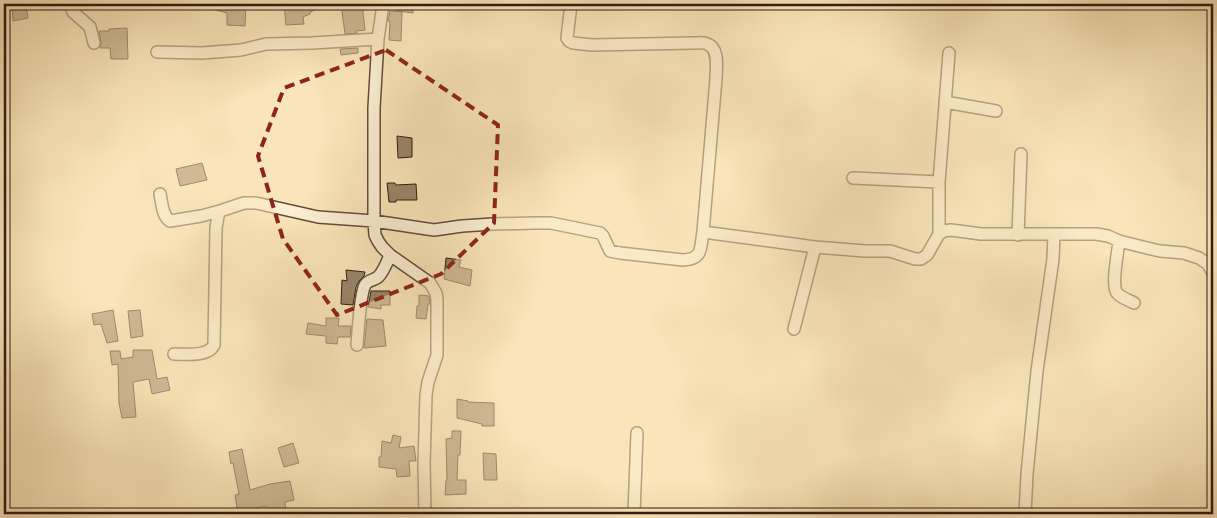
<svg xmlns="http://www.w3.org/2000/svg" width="1217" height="518" font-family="'Libre Caslon Text',serif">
	<rect width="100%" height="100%" fill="#f9e5b9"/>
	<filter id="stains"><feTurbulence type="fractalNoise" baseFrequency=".004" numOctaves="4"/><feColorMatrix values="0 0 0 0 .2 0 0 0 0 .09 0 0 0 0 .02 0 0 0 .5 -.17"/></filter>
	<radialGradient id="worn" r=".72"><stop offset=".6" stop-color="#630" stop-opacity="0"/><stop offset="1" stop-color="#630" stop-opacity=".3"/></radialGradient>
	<path fill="#998569" stroke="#311c13" d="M12,4H26L28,18L13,21Z
		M202,4H246L245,26L227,25V13L202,6Z
		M284,4H329L310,12V14L303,17L304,24L286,25Z
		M341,4H362L365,30L356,31L357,33L345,34Z
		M397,4H413V13L397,11Z
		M390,11L402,12L401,41L389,40L390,21H388Z
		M127,28L128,59H111L110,48H100L101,42L99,31H109V29Z
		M358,48V53L341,55L340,49Z
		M397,136L412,138V157L398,158Z
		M202,163L207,180L180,186L176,169Z
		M387,183H395L396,185L416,184L417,200H396V202H389Z
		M446,258L461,260L459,267L472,270L470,286L444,279Z
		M346,270L365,272L364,276L359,281L356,287L353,305L341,304L342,280L347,281Z
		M371,291H390V305H381V309L368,307Z
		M419,295L429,296L430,304H428L426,319L416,318L417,306H419Z
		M113,310L118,341L107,343L101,324L94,325L92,314Z
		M140,310L143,336L131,338L128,311Z
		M326,318H339L338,326H351L350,337H338L337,344L326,343V336L306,334L308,323L326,326Z
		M367,319L383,320L386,346L364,348Z
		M133,350H152L157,379L167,377L170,390L152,394L149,379L133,382L136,417L122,418L119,403L118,364L112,365L110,351H120L121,359L133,357Z
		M457,399L468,401V402L494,403V426H482V424L457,418Z
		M452,431H461L460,455H458L457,480H466V494L445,495L446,480H447L446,439L452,438Z
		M393,435L401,437L399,448L414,446L416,461H409L410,476L397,477L396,469L379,467V457H381L382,441L391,443Z
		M293,443L299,463L284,467L278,448Z
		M242,449L250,490L270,484L290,481L294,500L285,502L286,514H267L266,506L250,509V514H239L238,508H237L235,495L239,494L233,463L231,464L229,452Z
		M483,453L496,454L497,480H484Z"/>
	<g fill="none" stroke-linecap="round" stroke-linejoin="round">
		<g stroke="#634e3c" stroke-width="14">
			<path id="minor" d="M70,4L73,12L90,27L94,43
				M383,4L378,39L374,108V221L375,235L378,241L382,247L390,255L430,283L436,293L437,300V355L428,382L426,395L424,464L425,514
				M157,52L202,53L241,50L266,44L312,43L378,39
				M945,102L996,111
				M853,178L939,182
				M160,194C162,203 162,216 170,221L201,216L220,211
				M703,232L815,247L865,251H890L915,259H921L927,255L939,234L944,231L951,230L981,234H1054L1053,259L1037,371L1027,474L1025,514
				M939,234V182L949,53
				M1054,234H1096L1108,236L1119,241L1139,246L1160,251L1184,253L1199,258L1208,264L1213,273
				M1018,235L1021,154
				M1119,241C1118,252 1111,285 1117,293C1121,298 1129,300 1134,303
				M794,329L815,247
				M357,345C358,333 360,294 365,285C368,280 375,280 378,277C384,271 387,262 390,255
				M174,354C186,354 208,357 214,345L216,228L218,216L220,211L244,203H256L318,217L374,221L434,230L462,226L493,224L536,223H551L600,233L603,236L610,251L620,253L683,260C703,259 700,249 703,232L716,79C716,69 720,48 707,44C704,42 698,43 694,43L592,45L573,43L569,41L567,38L571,4
				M634,514L637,433"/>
		</g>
		<use href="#minor" stroke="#fbeed2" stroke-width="11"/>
	</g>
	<path d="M0 0H1217V518H0ZM386,50L498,125L494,223L441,274L337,315L283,239L258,156L284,88Z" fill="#f9e5b9" fill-opacity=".55" fill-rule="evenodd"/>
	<path fill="none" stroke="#8f2418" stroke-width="4" stroke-dasharray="10 6" stroke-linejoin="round" d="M386,50L498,125L494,223L441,274L337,315L283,239L258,156L284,88Z"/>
	<rect width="1217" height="518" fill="none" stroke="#f9e5b9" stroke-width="20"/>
	<rect x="5" y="5" width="1207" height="508" fill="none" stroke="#311c13" stroke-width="2.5"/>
	<rect x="10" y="10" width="1197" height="498" fill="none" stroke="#311c13"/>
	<rect width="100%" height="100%" filter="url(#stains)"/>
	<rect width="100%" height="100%" fill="url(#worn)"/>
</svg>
